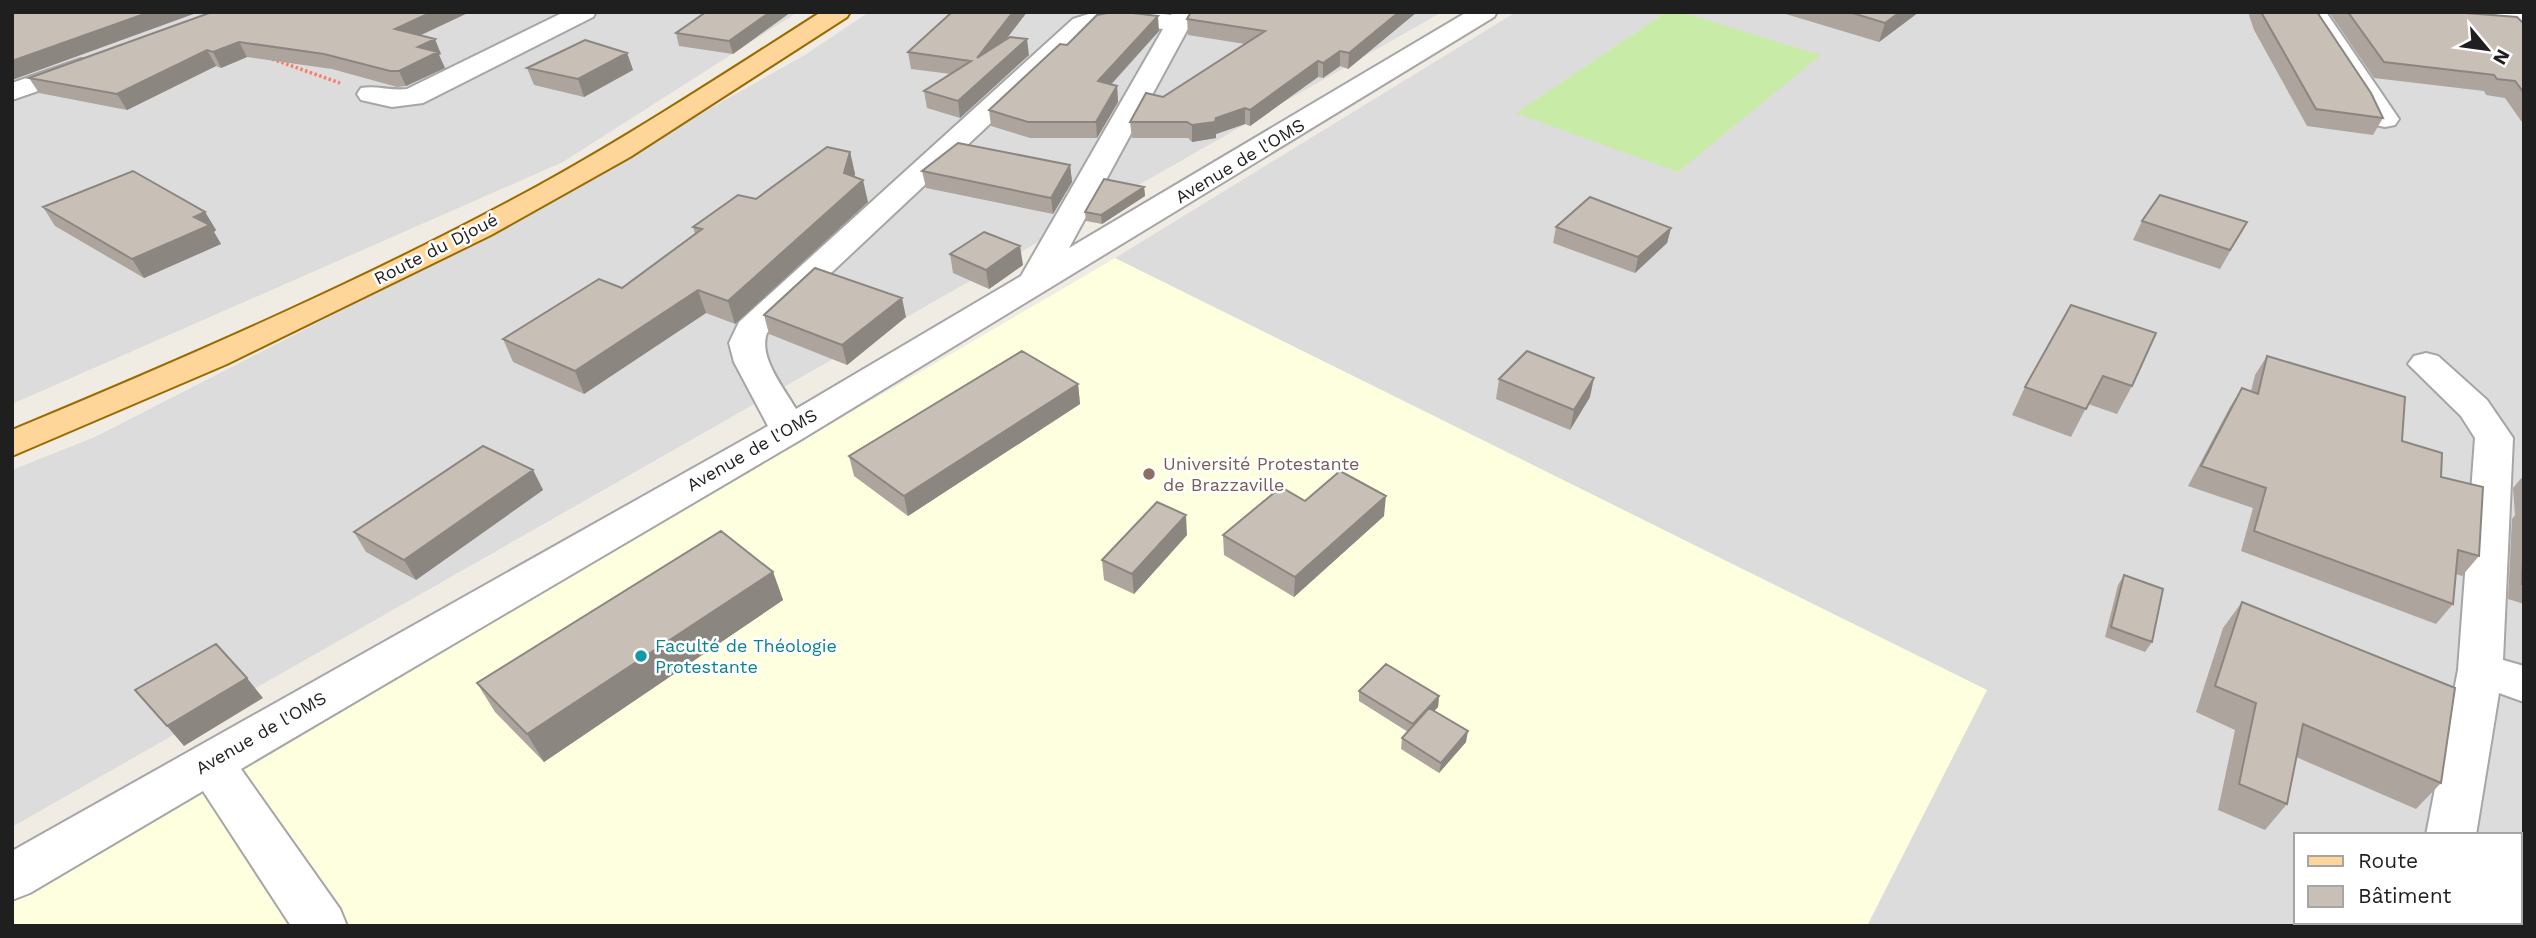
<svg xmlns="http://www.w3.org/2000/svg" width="2536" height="938" font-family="'Work Sans',sans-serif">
	<rect width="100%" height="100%" fill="#f0ece4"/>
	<path fill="#dddcdc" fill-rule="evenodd" d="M12,12H798L563,162L12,404Z
		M869,12H1442L12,827V470L95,437L456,252L808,53Z
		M1516,12H2524V926H12V902L1115,258ZM2296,835H2520V922H2296Z"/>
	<path fill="#feffde" d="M1115,258L1987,690L1867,926H12V902Z"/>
	<path fill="#c8eca8" d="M1666,12H1680L1821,55L1678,172L1516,113Z"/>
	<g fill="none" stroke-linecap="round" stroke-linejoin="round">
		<g stroke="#a6a6a6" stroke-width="4">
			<path id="minor" d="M564,12H596L593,17L423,103L392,107L361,100L357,94L361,88C376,85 391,91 407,89Z
				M1095,12H1149L1171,15L1173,12H1197L1069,248L1467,12H1497L1494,17L802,439L241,769L340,909L347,926H291L203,791L30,893L12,900V851L768,426L734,362L729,343L739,322L1073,19ZM1118,24L1163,29L1021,276L796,409C784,388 758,357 767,333L1091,29Z
				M2302,12H2326L2399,119L2395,125L2385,127L2375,125Z
				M2495,12H2520L2524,17V40L2515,38Z
				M81,59L90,61L94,67L90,73L12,100V83Z
				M2426,353L2438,356L2487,400L2513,438L2503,660L2524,666V702L2499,693L2476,835H2426L2458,670L2475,438L2461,416L2408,364L2414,356Z
				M2409,922H2461L2460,926H2408Z"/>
		</g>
		<g stroke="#996a00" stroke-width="4">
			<path id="major" d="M821,12H850L847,17L630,157L491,235L227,364L12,456V430C190,356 367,279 536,187C634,133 727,72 821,12Z"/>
		</g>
		<path stroke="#ff7a66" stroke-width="3.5" stroke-dasharray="2.5 2.5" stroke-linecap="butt" d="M272,59L340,83"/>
		<use href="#minor" fill="#fff" fill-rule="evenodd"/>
		<use href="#major" fill="#ffd69a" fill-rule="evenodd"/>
	</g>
	<path fill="#aca49d" d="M212,12L420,35L441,54L439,55L445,68L406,86L397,87L332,69L247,57L221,68L216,66L127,110L39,93L29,78Z
		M706,12H791L733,54L679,46L676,33Z
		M1027,12L1006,39L1029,55L960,118L927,108L924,91L951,74L911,69L908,52Z
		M1191,12H1417L1348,69L1340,66L1323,78L1318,77L1250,126L1245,124L1216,134V138L1192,142L1188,138H1132L1130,122L1163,97L1245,44L1188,35L1187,19Z
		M1779,12H1919L1879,42Z
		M2248,12H2317L2383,118L2373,135L2307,126L2254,30Z
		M2329,12H2465L2466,13L2524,24V125L2505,98L2486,95L2484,91L2374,78Z
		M1159,31L1111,85L1117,86L1118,102L1097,138H1030L991,126L989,110L1067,45Z
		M627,53L633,70L584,97L534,85L527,68Z
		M850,152L855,174L854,177L868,202L735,324L706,313L584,394L513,362L503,339L622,288L695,234L693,227L756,199Z
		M1070,165L1072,182L1053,214L926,188L922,171Z
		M1144,187L1145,196L1102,224L1086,221L1085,212Z
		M43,207L205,212L216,230L214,232L221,244L144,278L55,226Z
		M2142,221L2247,222L2220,269L2133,240Z
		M1556,227L1671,228L1667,243L1635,273L1553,243Z
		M950,254L1023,265L989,289L953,273Z
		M2071,305L2132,386L2117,414L2088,404L2071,437L2012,415L2025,387Z
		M764,315L906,317L847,365L769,334Z
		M2267,356L2402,441L2441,477L2479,556L2462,576L2456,574L2453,604L2436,624L2241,551L2253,508L2188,486L2230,407L2242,388L2251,391L2255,375Z
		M1499,379L1590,397L1570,430L1496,399Z
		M1078,384L1080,404L908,516L854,476L849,456Z
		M533,470L543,490L416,580L366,552L354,532Z
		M2524,475V604L2508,599L2512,519L2515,515L2513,488Z
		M1305,501L1384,516L1294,597L1224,555L1223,535Z
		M1187,535L1134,594L1104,580L1102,560Z
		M773,572L783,600L544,762L495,712L477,683Z
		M2124,575L2152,642L2145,652L2105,637L2118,585Z
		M2242,602L2441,783L2416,809L2296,757L2287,804L2265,830L2218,810L2235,730L2196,712L2223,628Z
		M1359,691L1439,696L1438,707L1434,711L1466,742L1439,773L1401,749L1402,738L1408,732L1359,701Z
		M2524,920V926H2518Z"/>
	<path fill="#8c8680" d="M150,12H199L12,80V61Z
		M432,12H470L402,44L395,29Z
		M770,12H791L733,54L729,41Z
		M1013,12H1027L980,74L977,58Z
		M1399,12H1417L1348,69L1349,53Z
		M1900,12H1919L1879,42L1885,23Z
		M1158,16L1159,31L1099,97L1098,81Z
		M435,39L441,54L439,55L445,68L406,86L399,71L418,47Z
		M1027,39L1029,55L960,118L958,101Z
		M239,42L247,57L221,68L213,52Z
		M207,50L216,66L127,110L117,94Z
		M1340,51V66L1323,78V63Z
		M627,53L633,70L584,97L578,79Z
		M1318,61V77L1250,126V110Z
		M1117,86L1118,102L1097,138L1096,122Z
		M1245,108V124L1216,134V138L1192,142V125Z
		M850,152L855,174L850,192L863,180L868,202L735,324L728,301L844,173Z
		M1070,165L1072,182L1053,214L1051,198Z
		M1144,187L1145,196L1102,224L1101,215Z
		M205,212L216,230L214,232L221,244L144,278L132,259L194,217Z
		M1671,228L1667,243L1635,273L1638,257Z
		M1020,246L1023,265L989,289L986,270Z
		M698,290L706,313L584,394L575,371Z
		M902,298L906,317L847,365L842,345Z
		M1594,378L1590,397L1570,430L1574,410Z
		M1078,384L1080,404L908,516L904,496Z
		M533,470L543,490L416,580L404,560Z
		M1386,496L1384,516L1294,597L1295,577Z
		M1186,515L1187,535L1134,594L1132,574Z
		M773,572L783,600L544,762L527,734Z
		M247,678L263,698L184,746L167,726Z
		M1439,696L1438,707L1412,734L1413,724Z
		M1468,731L1466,742L1439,773L1441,763Z"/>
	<path fill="#c8bfb7" stroke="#8c8680" stroke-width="2" d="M12,12H150L12,61Z
		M212,12H432L395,29L435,39L418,47L438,52L399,71H390L324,54L239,42L213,52L207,50L117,94L29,78Z
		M706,12H770L729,41L676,33Z
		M952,12H1013L977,58L1010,37L1027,39L958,101L924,91L971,61L908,52Z
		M1113,12H1124L1158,16L1098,81L1117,86L1096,122H1028L989,110L1060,44L1067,45L1097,15Z
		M1191,12H1399L1349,53L1340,51L1323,63L1318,61L1250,110L1245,108L1216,118L1215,122L1192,125L1187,122H1130L1146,93L1163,97L1265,31L1187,19Z
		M1849,12H1900L1885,23Z
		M2261,12H2317L2371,93L2383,118L2316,109Z
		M2348,12H2465L2466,13L2517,17L2524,24V93L2515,81L2497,79L2494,75L2384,62Z
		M585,40L627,53L578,79L527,68Z
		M958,143L1070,165L1051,198L922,171Z
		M827,147L850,152L844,173L863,180L728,301L698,290L575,371L503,339L599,279L622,288L702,229L693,227L738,195L756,199Z
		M133,171L205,212L194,217L210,225L132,259L43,207Z
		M1104,179L1144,187L1101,215L1085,212Z
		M2160,195L2247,222L2230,250L2142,221Z
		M1590,197L1671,228L1638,257L1556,227Z
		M984,232L1020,246L986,270L950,254Z
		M815,268L902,298L842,345L764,315Z
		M2071,305L2156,333L2132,386L2103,376L2086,409L2025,387Z
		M1022,351L1078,384L904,496L849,456Z
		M1527,351L1594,378L1574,410L1499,379Z
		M2267,356L2405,397L2402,441L2442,453L2441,477L2483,487L2479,556L2458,550L2453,604L2254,531L2266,488L2201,466L2242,388L2258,394Z
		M483,446L533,470L404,560L354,532Z
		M1340,471L1386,496L1295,577L1223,535L1281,487L1305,501Z
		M1157,502L1186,515L1132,574L1102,560Z
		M721,531L773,572L527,734L477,683Z
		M2524,534V584H2522Z
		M2124,575L2163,589L2152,642L2111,627Z
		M2242,602L2455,688L2441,783L2303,724L2287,804L2239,784L2256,703L2215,686Z
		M216,644L247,678L167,726L135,690Z
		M1386,664L1439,696L1413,724L1359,691Z
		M1429,708L1468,731L1441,763L1402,738Z"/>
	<circle fill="#8d6e63" stroke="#fff" stroke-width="2.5" cx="1149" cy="474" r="7"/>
	<circle fill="#0f9aa8" stroke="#fff" stroke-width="2.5" cx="641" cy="656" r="7"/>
	<g text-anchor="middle" stroke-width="5" stroke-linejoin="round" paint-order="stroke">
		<g font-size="18" fill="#1f1f1f" stroke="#fff">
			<text transform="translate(1240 161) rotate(-31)" y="6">Avenue de l'OMS</text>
			<text transform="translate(436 249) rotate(-27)" y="6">Route du Djoué</text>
			<text transform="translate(752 450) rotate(-30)" y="6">Avenue de l'OMS</text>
			<text transform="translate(261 733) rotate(-30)" y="6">Avenue de l'OMS</text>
		</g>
		<g font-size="18" fill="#785e54" stroke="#fff" text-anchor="start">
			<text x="1163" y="470">Université Protestante<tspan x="1163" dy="21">de Brazzaville</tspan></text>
		</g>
		<g font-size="18" fill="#0d838f" stroke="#fff" text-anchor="start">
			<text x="655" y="652">Faculté de Théologie<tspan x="655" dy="21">Protestante</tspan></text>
		</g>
	</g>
	<rect width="2536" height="938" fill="none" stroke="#1f1f1f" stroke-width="28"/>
	<rect x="2294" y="833" width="228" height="91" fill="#ffffff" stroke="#a5a5a5" stroke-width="2"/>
	<rect x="2308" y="856" width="35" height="10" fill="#ffd69a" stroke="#a5a5a5" stroke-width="2"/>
	<text x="2358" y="868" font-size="21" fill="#1f1f1f">Route</text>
	<rect x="2308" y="886" width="35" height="21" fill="#c8bfb7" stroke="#a5a5a5" stroke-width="2"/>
	<text x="2358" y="903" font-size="21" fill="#1f1f1f">Bâtiment</text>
	<g transform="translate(2487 49) rotate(119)" stroke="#ffffff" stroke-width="5" paint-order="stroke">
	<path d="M0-5L12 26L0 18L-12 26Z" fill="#1f1f1f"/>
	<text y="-10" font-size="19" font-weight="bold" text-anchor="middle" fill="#1f1f1f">N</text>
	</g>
</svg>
